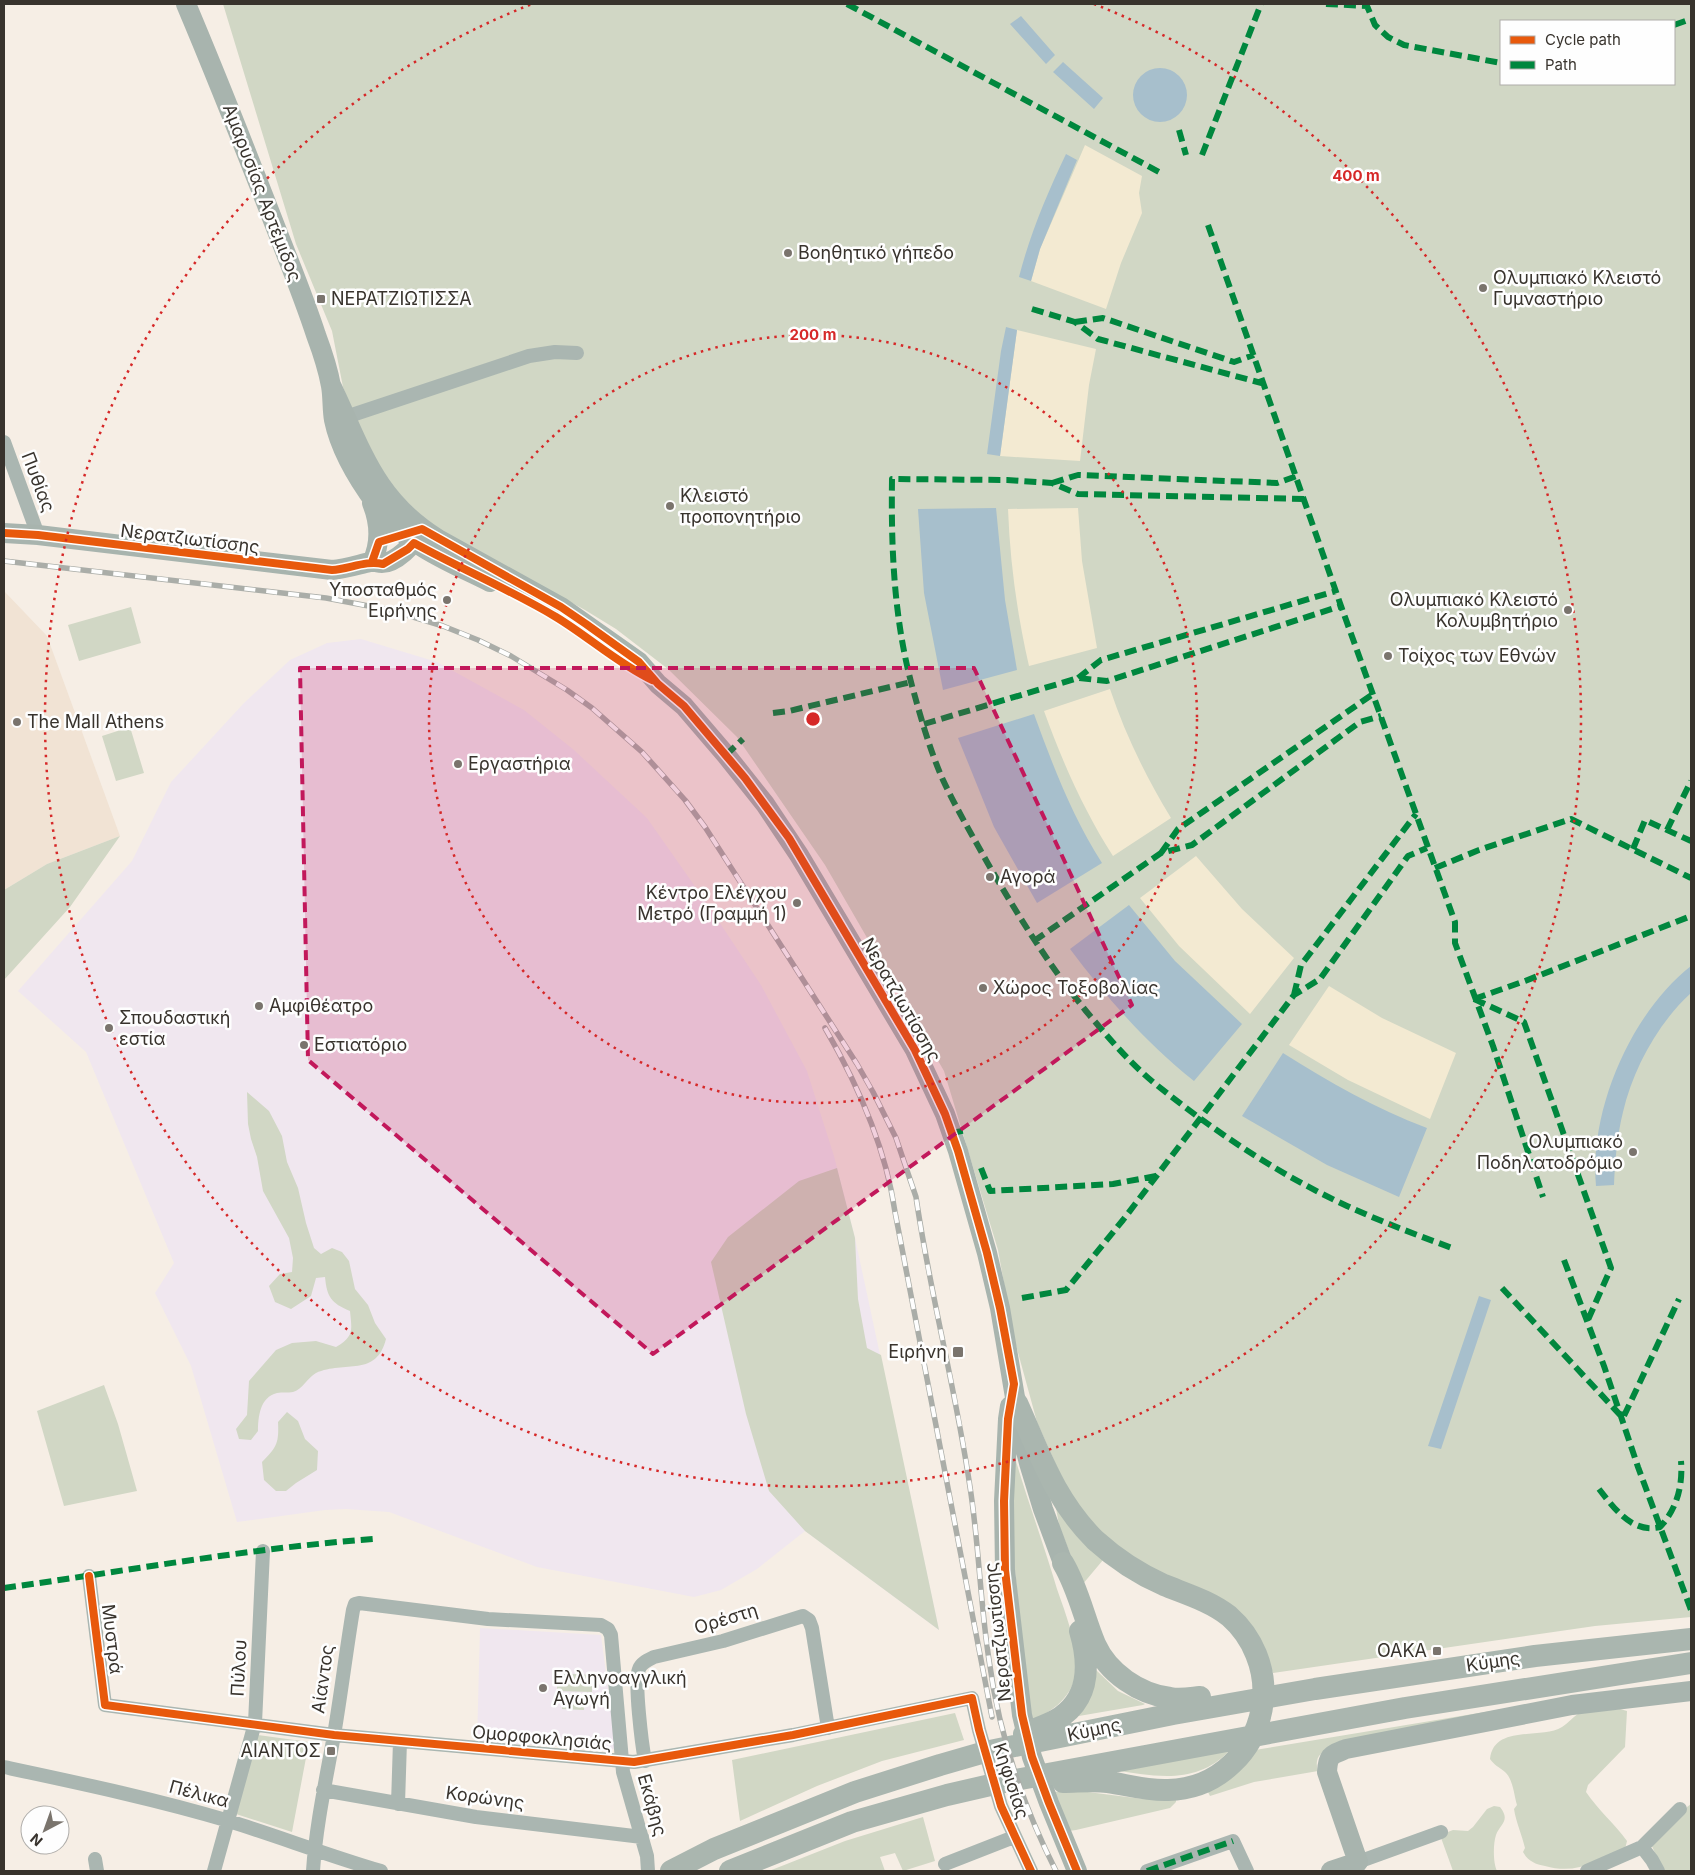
<svg xmlns="http://www.w3.org/2000/svg" width="1695" height="1875" font-family="Inter,sans-serif">
	<rect width="100%" height="100%" fill="#f6eee5"/>
	<path fill="#f1e3d4" d="M4,591L47,636L120,836L47,864L4,890Z"/>
	<path fill="#f0e7ef" d="M361,639L437,662L524,710L574,750L647,818L706,902L761,985L807,1071L834,1156L855,1238L939,1630L805,1531L757,1569L721,1590L694,1597L537,1567L389,1512L346,1509L325,1510L237,1522L191,1366L155,1293L174,1263L86,1052L18,991L132,861L171,782L244,703L290,660L327,643Z
		M480,1628L601,1635L616,1749L477,1742Z"/>
	<path fill="#d1d7c5" fill-rule="evenodd" d="M223,4H1691V1617L1595,1626L1273,1673L1257,1635L1137,1564L1103,1539L1072,1501L1037,1422L1014,1338L998,1250L944,1071L825,865L737,737L668,669L616,629L585,610L432,526L398,493L366,449L343,387L332,331L296,244ZM1501,21H1674V84H1501Z
		M131,607L141,643L79,661L68,625Z
		M130,727L144,773L116,781L102,736Z
		M120,836L70,907L4,980V890L47,864Z
		M247,1092L269,1111L282,1136L287,1162L298,1188L306,1223L314,1248L321,1254L332,1248L342,1252L349,1261L355,1289L368,1305L375,1323L386,1339C376,1378 345,1360 316,1373C308,1377 302,1390 293,1392C288,1393 282,1392 277,1393C260,1397 258,1417 258,1431L251,1440L239,1439L236,1429L247,1415L249,1381L276,1350L292,1343L316,1341L336,1347C354,1336 352,1331 350,1311C331,1303 327,1297 325,1277L316,1278L311,1296L291,1309L275,1302L269,1286L280,1274L292,1272L293,1258L289,1238L263,1191L257,1157L251,1139L248,1124Z
		M837,1168L855,1238L858,1299L867,1348L881,1355L939,1630L805,1531L769,1491L746,1414L711,1262L728,1237L799,1181Z
		M104,1385L118,1424L137,1491L64,1506L37,1411Z
		M287,1412L298,1421L305,1439L318,1451L317,1470L296,1483L286,1491H276L264,1480L262,1462C277,1447 279,1443 278,1422Z
		M1015,1458C1028,1502 1044,1545 1057,1589C1066,1615 1077,1642 1076,1670C1075,1694 1052,1714 1030,1720L1009,1511Z
		M1056,1508L1103,1560L1082,1585L1059,1525Z
		M1096,1670L1118,1691L1145,1704L1143,1705L1073,1717Z
		M557,1673L592,1675V1692L557,1691Z
		M562,1698L585,1700L584,1710L562,1709Z
		M1503,1709L1330,1748C1320,1752 1314,1759 1318,1771L1254,1782L1210,1796L1208,1792L1255,1750Z
		M1620,1709L1627,1711L1625,1747L1588,1785L1586,1792C1598,1810 1615,1824 1627,1841L1625,1849C1597,1861 1576,1875 1545,1866C1535,1864 1528,1861 1523,1852L1525,1848C1522,1835 1516,1822 1514,1809L1517,1805C1514,1795 1513,1779 1505,1772C1499,1767 1494,1765 1490,1759C1494,1724 1541,1740 1562,1727C1569,1723 1573,1716 1580,1713Z
		M955,1713L964,1740L882,1761L817,1786L740,1821L732,1760Z
		M258,1735L309,1742L292,1832L236,1814Z
		M1230,1750C1196,1786 1156,1776 1112,1770Z
		M1080,1791L1143,1799H1176V1802L1170,1808L1076,1830L1069,1831L1052,1792Z
		M1691,1804V1871H1663L1651,1844L1683,1810Z
		M1494,1806L1500,1807C1511,1821 1500,1824 1496,1835C1493,1844 1493,1863 1497,1871H1453L1440,1835L1453,1830L1468,1831L1473,1827L1487,1809Z
		M923,1817L935,1861L903,1871L895,1853L880,1857L885,1871H769L845,1841Z"/>
	<path fill="#f3ead2" d="M1085,145L1142,176L1139,193L1142,213L1121,263L1106,309L1031,281L1040,249Z
		M1017,330L1096,349L1089,385L1080,461L1000,456Z
		M1078,508L1082,561L1097,648L1029,666C1017,614 1010,562 1008,509Z
		M1110,689C1125,734 1146,777 1171,818L1113,856C1084,811 1062,761 1044,711Z
		M1196,856L1242,909L1294,958L1250,1014L1179,946L1140,898Z
		M1329,986L1382,1018L1456,1053L1430,1119L1348,1080L1289,1045Z"/>
	<path fill="#a7bfcc" d="M1021,16L1055,55L1046,64L1010,24Z
		M1063,62L1103,98L1094,109L1053,72Z
		M1133 95a27 27 0 1 1 54 0a27 27 0 1 1-54 0Z
		M1066,154L1077,160L1040,249L1031,281L1019,277C1030,234 1047,194 1066,154Z
		M1006,327L1017,330L1000,456L987,454L1001,351Z
		M996,508L1005,600L1017,670L943,690L924,593L918,509Z
		M1034,714C1053,766 1072,816 1102,863L1037,903L994,827L958,738Z
		M1129,905L1175,961L1242,1024L1194,1081C1146,1043 1107,998 1070,949Z
		M1691,966V993C1658,1023 1633,1069 1623,1112C1617,1136 1615,1161 1614,1185L1596,1186C1589,1110 1631,1013 1691,966Z
		M1283,1053C1329,1082 1376,1109 1427,1128L1399,1197L1327,1165L1242,1116Z
		M1479,1296L1491,1300L1441,1449L1428,1446Z"/>
	<g fill="none" stroke-linecap="round" stroke-linejoin="round">
		<path stroke="#aab6b1" stroke-width="14" d="M346,417L529,356L555,352L577,353
			M4,442L38,535
			M89,1576L105,1705L334,1735L634,1762L793,1735L972,1698L979,1730L1001,1806L1031,1871
			M645,1761C642,1745 634,1682 639,1669C641,1663 648,1660 654,1657L723,1641L803,1616L809,1620L812,1628L828,1728
			M4,1767C79,1783 155,1799 229,1821C280,1837 330,1856 381,1871
			M323,1790L476,1817L642,1837
			M398,1804L400,1741
			M1642,1847L1652,1860L1658,1871
			M95,1859L97,1871
			M1358,1862L1441,1832
			M945,1864L1014,1837
			M214,1871L255,1723L263,1551
			M313,1871C316,1825 326,1780 334,1735C341,1694 346,1652 353,1610L355,1604L359,1603L488,1619L601,1625L608,1629L611,1635L623,1772L647,1856L648,1871
			M1147,1871L1233,1841L1247,1871
			M1587,1871L1642,1847L1680,1809"/>
		<path stroke="#a8b4ae" stroke-width="20" d="M186,4C216,75 244,146 272,218C287,257 303,295 316,335C322,351 328,369 331,386C333,397 332,409 334,420C341,454 362,486 383,513C410,547 452,563 490,582
			M331,385C362,450 374,499 438,539L561,607L639,662L658,684L684,706L726,755L765,804L799,855L915,1050L945,1114L958,1151L987,1253L1000,1308L1021,1433L1029,1463L1043,1509L1063,1563
			M372,503C380,523 381,543 372,562
			M4,533L38,535L332,570C345,569 357,565 370,562C374,561 377,563 382,563C396,563 414,544 420,533
			M1010,1406L1008,1419L1004,1501L1005,1570L1022,1715L1032,1757L1049,1803L1077,1871
			M1331,1871L1358,1862L1327,1772C1328,1755 1331,1755 1346,1749L1572,1705L1691,1691"/>
		<path stroke="#aab6af" stroke-width="22" d="M1017,1403C1040,1454 1054,1499 1095,1540C1116,1559 1139,1574 1164,1585C1186,1594 1210,1601 1229,1616C1253,1637 1266,1669 1263,1700C1258,1750 1218,1789 1168,1790C1148,1791 1128,1785 1108,1782C1093,1780 1077,1782 1063,1782
			M1063,1563C1078,1588 1084,1618 1095,1644C1108,1673 1139,1694 1170,1698C1180,1700 1190,1698 1200,1697
			M1024,1734C1034,1729 1046,1726 1056,1720C1090,1700 1090,1665 1080,1631
			M671,1871L714,1849L855,1792L940,1765L985,1752L1173,1714L1315,1689L1535,1656L1691,1639
			M730,1871L852,1822L947,1795L999,1783L1405,1708L1691,1663"/>
		<g stroke="#aaada8" stroke-width="5.5">
			<path id="rail" d="M4,561L326,598L390,610L443,626L478,640L511,656L567,690L592,708L642,752L685,800L705,827L857,1064L873,1092L896,1138L916,1197C930,1294 956,1390 970,1487C979,1544 980,1602 989,1660C999,1734 1022,1804 1056,1871
				M825,1028C857,1083 886,1149 895,1212L992,1717"/>
		</g>
		<use href="#rail" stroke="#fefefe" stroke-width="4" stroke-dasharray="11" stroke-linecap="butt"/>
		<path stroke="#00873e" stroke-width="6" stroke-dasharray="12 6" stroke-linecap="butt" d="M847,4L1161,173
			M1326,4L1367,6L1375,25L1388,37L1404,45L1501,63
			M1674,25L1691,19
			M1179,130L1186,155
			M1202,155L1261,4
			M1208,225L1341,606L1455,922V943L1493,1046L1543,1197
			M1032,309L1075,322L1098,339L1265,384
			M1075,322L1103,318L1234,362L1254,355
			M1052,483L1078,475L1277,483L1297,476
			M1304,499L1078,494L1052,483L1007,480L892,479C891,551 894,623 914,693C922,722 931,753 943,780C956,808 972,835 987,862C1017,914 1048,964 1086,1011C1107,1036 1128,1061 1153,1082C1212,1130 1278,1174 1347,1206C1382,1222 1417,1235 1452,1248
			M1078,678L1101,660L1336,591
			M773,713L789,711L911,682
			M924,724L1078,678L1107,681L1341,606
			M726,755L743,739
			M1667,830L1691,781
			M1633,849L1645,820L1691,841
			M1161,853L1178,829L1373,694
			M1435,868L1479,850L1571,819L1691,878
			M1034,941L1161,853L1192,845L1360,722L1381,716
			M1294,995L1301,965L1416,814
			M1474,999L1524,1022L1611,1268L1587,1322
			M1474,999L1525,981L1691,916
			M951,1133L968,1130
			M981,1168L990,1191L1113,1184L1156,1176
			M1564,1260L1604,1366L1638,1467L1691,1610
			M1502,1288L1623,1418L1679,1299
			M1022,1298L1066,1290L1123,1220L1294,995L1320,979L1408,856L1427,848
			M1599,1489C1614,1508 1632,1534 1660,1527C1677,1509 1683,1485 1681,1461
			M4,1588C127,1571 250,1548 374,1539
			M1147,1871L1233,1841"/>
		<g stroke="#fefefe" stroke-width="11">
			<path id="cycleway" d="M4,533L38,535L332,570C349,569 366,560 383,564L408,549L414,543C461,569 511,590 556,617C589,637 617,663 652,680
				M372,562L379,542L422,529L561,607L586,624L639,662L658,684L684,706L745,778L789,838L915,1050L945,1114L958,1151L987,1253L1000,1308L1014,1384L1008,1419L1004,1501L1005,1570L1022,1715L1032,1757L1049,1803L1077,1871
				M89,1576L105,1705L334,1735L634,1762L793,1735L972,1698L979,1730L1001,1806L1031,1871"/>
		</g>
		<use href="#cycleway" stroke="#e8590c" stroke-width="8"/>
	</g>
	<path fill="#c2185b" fill-opacity="0.2" stroke="#c2185b" stroke-width="4" stroke-dasharray="10 6" stroke-linejoin="round" d="M300,668H974L1132,1005L653,1354L308,1060Z"/>
	<g fill="none" stroke="#d62828" stroke-width="2.5" stroke-dasharray="2.5 5">
		<circle cx="813" cy="719" r="384"/>
		<path d="M1094 4A768 768 0 1 1 532 4"/>
	</g>
	<g fill="#7a746d" stroke="#fefefe" stroke-width="2">
		<circle cx="788" cy="253" r="5"/>
		<circle cx="1483" cy="288" r="5"/>
		<rect x="316" y="294" width="10" height="10" rx="2.5"/>
		<circle cx="670" cy="506" r="5"/>
		<circle cx="447" cy="600" r="5"/>
		<circle cx="1568" cy="610" r="5"/>
		<circle cx="1388" cy="656" r="5"/>
		<circle cx="17" cy="722" r="5"/>
		<circle cx="458" cy="764" r="5"/>
		<circle cx="990" cy="877" r="5"/>
		<circle cx="797" cy="903" r="5"/>
		<circle cx="983" cy="988" r="5"/>
		<circle cx="259" cy="1006" r="5"/>
		<circle cx="109" cy="1028" r="5"/>
		<circle cx="304" cy="1045" r="5"/>
		<circle cx="1633" cy="1152" r="5"/>
		<rect x="952" y="1346" width="12" height="12" rx="2.5"/>
		<rect x="1432" y="1646" width="10" height="10" rx="2.5"/>
		<circle cx="543" cy="1688" r="5"/>
		<rect x="326" y="1746" width="10" height="10" rx="2.5"/>
	</g>
	<g text-anchor="middle" stroke-width="5" stroke-linejoin="round" paint-order="stroke">
		<g font-size="18" fill="#38332d" stroke="#fefefe">
			<text transform="translate(262 193) rotate(69)" y="6">Αμαρυσίας Αρτέμιδος</text>
			<text transform="translate(38 482) rotate(69)" y="6">Πυθίας</text>
			<text transform="translate(190 539) rotate(7)" y="6">Νερατζιωτίσσης</text>
			<text transform="translate(901 1000) rotate(60)" y="6">Νερατζιωτίσσης</text>
			<text transform="translate(726 1619) rotate(-17)" y="6">Ορέστη</text>
			<text transform="translate(998 1632) rotate(-96)" y="6">Νερατζιωτίσσης</text>
			<text transform="translate(112 1639) rotate(83)" y="6">Μυστρά</text>
			<text transform="translate(1493 1662) rotate(-8)" y="6">Κύμης</text>
			<text transform="translate(239 1668) rotate(-87)" y="6">Πύλου</text>
			<text transform="translate(323 1679) rotate(-82)" y="6">Αίαντος</text>
			<text transform="translate(1094 1730) rotate(-12)" y="6">Κύμης</text>
			<text transform="translate(542 1738) rotate(5)" y="6">Ομορφοκλησιάς</text>
			<text transform="translate(1011 1781) rotate(72)" y="6">Κηφισίας</text>
			<text transform="translate(199 1794) rotate(15)" y="6">Πέλικα</text>
			<text transform="translate(485 1798) rotate(8)" y="6">Κορώνης</text>
			<text transform="translate(652 1805) rotate(74)" y="6">Εκάβης</text>
		</g>
		<g font-size="18" fill="#38332d" stroke="#fefefe" text-anchor="start">
			<text x="798" y="259">Βοηθητικό γήπεδο</text>
			<text x="1493" y="284">Ολυμπιακό Κλειστό<tspan x="1493" dy="21">Γυμναστήριο</tspan></text>
			<text x="331" y="305">ΝΕΡΑΤΖΙΩΤΙΣΣΑ</text>
			<text x="680" y="502">Κλειστό<tspan x="680" dy="21">προπονητήριο</tspan></text>
			<text x="437" y="596" text-anchor="end">Υποσταθμός<tspan x="437" dy="21">Ειρήνης</tspan></text>
			<text x="1558" y="606" text-anchor="end">Ολυμπιακό Κλειστό<tspan x="1558" dy="21">Κολυμβητήριο</tspan></text>
			<text x="1398" y="662">Τοίχος των Εθνών</text>
			<text x="27" y="728">The Mall Athens</text>
			<text x="468" y="770">Εργαστήρια</text>
			<text x="1000" y="883">Αγορά</text>
			<text x="787" y="899" text-anchor="end">Κέντρο Ελέγχου<tspan x="787" dy="21">Μετρό (Γραμμή 1)</tspan></text>
			<text x="993" y="994">Χώρος Τοξοβολίας</text>
			<text x="269" y="1012">Αμφιθέατρο</text>
			<text x="119" y="1024">Σπουδαστική<tspan x="119" dy="21">εστία</tspan></text>
			<text x="314" y="1051">Εστιατόριο</text>
			<text x="1623" y="1148" text-anchor="end">Ολυμπιακό<tspan x="1623" dy="21">Ποδηλατοδρόμιο</tspan></text>
			<text x="947" y="1358" text-anchor="end">Ειρήνη</text>
			<text x="1427" y="1657" text-anchor="end">ΟΑΚΑ</text>
			<text x="553" y="1684">Ελληνοαγγλική<tspan x="553" dy="21">Αγωγή</tspan></text>
			<text x="321" y="1757" text-anchor="end">ΑΙΑΝΤΟΣ</text>
		</g>
	</g>
	<circle cx="813" cy="719" r="8" fill="#d62828" stroke="#fefefe" stroke-width="2.5"/>
	<g font-size="15" text-anchor="middle" font-weight="bold" fill="#d62828" stroke="#fefefe" stroke-width="5" stroke-linejoin="round" paint-order="stroke">
		<text x="1356" y="181">400 m</text>
		<text x="813" y="340">200 m</text>
	</g>
	<rect width="1695" height="1875" fill="none" stroke="#38332d" stroke-width="10"/>
	<rect x="1500" y="20" width="175" height="65" fill="#fefefe" stroke="#afadaa"/>
	<rect x="1510" y="36" width="25" height="8" fill="#e8590c" stroke="#afadaa"/>
	<text x="1545" y="45" font-size="15" fill="#38332d">Cycle path</text>
	<rect x="1510" y="61" width="25" height="8" fill="#00873e" stroke="#afadaa"/>
	<text x="1545" y="70" font-size="15" fill="#38332d">Path</text>
	<g transform="translate(45 1830) rotate(221)"><circle r="24" fill="#fefefe" stroke="#afadaa"/>
	<path d="M0-4L9 19L0 12L-9 19Z" fill="#7a746d"/>
	<text y="-8" font-size="14" font-weight="bold" text-anchor="middle" fill="#38332d">N</text>
	</g>
</svg>
